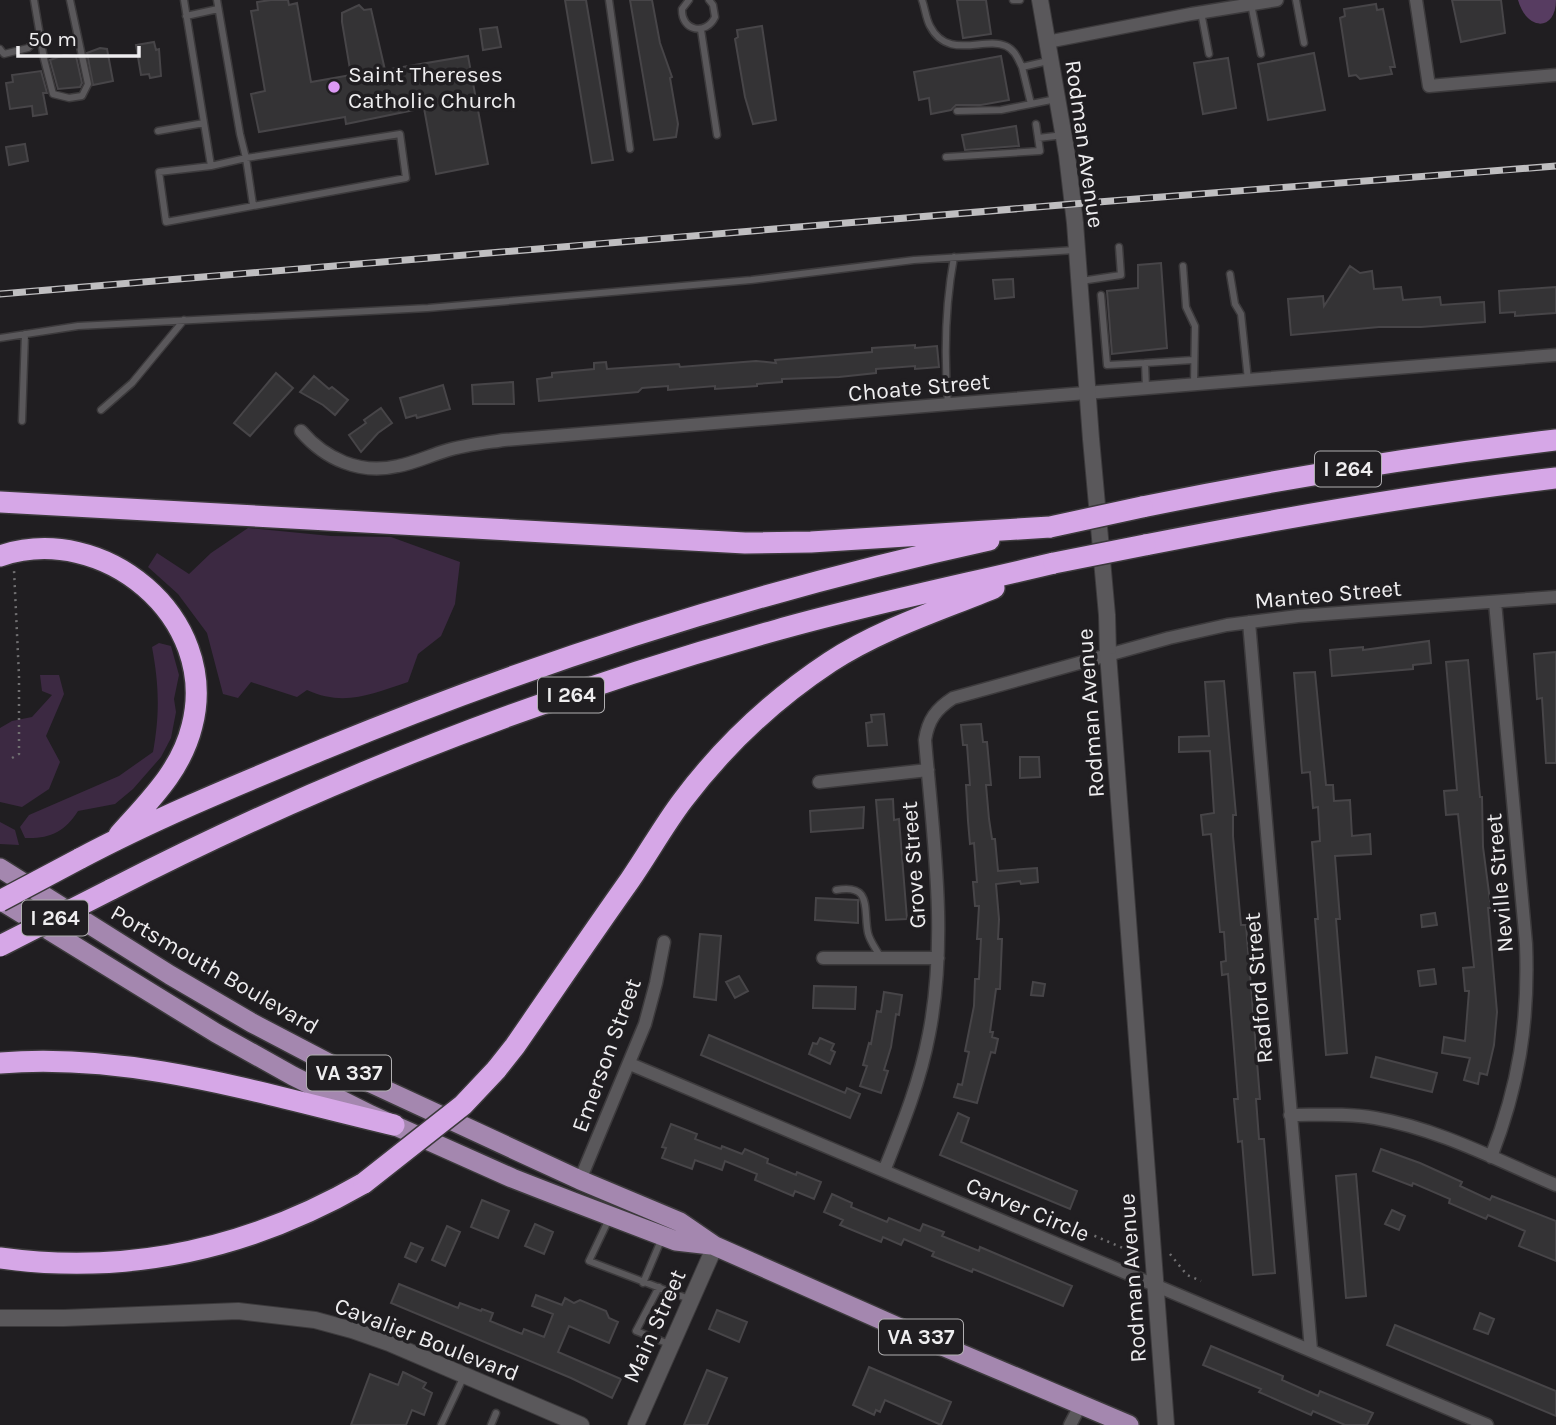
<svg xmlns="http://www.w3.org/2000/svg" width="1556" height="1425" font-family="Karla,sans-serif">
	<rect width="100%" height="100%" fill="#201e21"/>
	<path fill="#3c2942" d="M248,528L331,536L391,537L460,562L455,604L441,636L418,654L408,682C372,694 344,707 307,690L297,697L251,682L238,698L223,694L207,633L178,594L148,567L157,553L189,574L211,553Z
		M159,643L171,646L179,675L174,699L176,712L171,738L161,757L133,789L115,804L78,811C65,832 49,839 25,838L20,827L29,815L119,776L153,752C160,713 159,685 152,647Z
		M40,675H59L64,694L46,736L60,762L49,789L22,807L0,802V728L12,721L32,717L52,695L42,691Z
		M0,822L15,830L19,845L0,844Z"/>
	<path fill="#573c61" d="M1518,0H1556C1556,31 1527,32 1518,0Z"/>
	<path fill="#343335" stroke="#474548" stroke-width="2" d="M271,0H288L289,5L297,3L311,82L351,75L342,22V13L359,5L364,10L371,9L385,70L468,56L488,164L436,174L424,108L346,124L345,117L259,132L251,94L265,91L251,11L258,10L257,2Z
		M565,0H586L613,160L592,163Z
		M630,0H652L660,43L672,77L670,78L678,124L676,137L654,140Z
		M957,0H986L991,34L963,38Z
		M1452,0H1501L1505,33L1461,42Z
		M1376,4L1377,10L1383,9L1395,67H1390L1392,74L1360,79L1356,75L1349,76L1340,18L1345,16L1344,9Z
		M762,26L776,120L753,124L745,97L735,39L738,37L737,30Z
		M497,27L501,47L483,50L480,29Z
		M154,42L156,50L159,49L161,76L150,78L149,74L141,75L136,45Z
		M100,48L107,49L113,81L93,85L87,53Z
		M1314,53L1325,110L1268,120L1258,64Z
		M64,55L76,56L82,83L80,87L58,89L50,60Z
		M1001,56L1009,100L981,105H956L951,110L931,114L929,98L919,100L914,72Z
		M1228,58L1236,108L1203,114L1194,63Z
		M41,71L47,93H43L47,114L33,116L32,106L10,109L6,83L13,82L12,75Z
		M1016,126L1019,146L965,150L962,135Z
		M25,144L28,161L9,165L6,147Z
		M1161,263L1167,348L1112,354L1107,291L1138,288V265Z
		M1350,266L1360,273L1372,271L1374,289L1401,287L1403,300L1440,297L1441,305L1484,302L1485,322L1421,327H1379L1291,335L1288,299L1323,296L1324,306Z
		M1013,279L1014,297L995,299L993,280Z
		M1556,287V313L1515,316V312L1500,313L1499,291Z
		M915,345V348L937,346L939,367L915,369V366L876,369V373L839,377L782,379V382L757,384V386L715,389V386L668,390V386L642,388L638,392L539,401L537,379L552,377V373L594,369V363L606,362L607,369L679,364L680,367L756,361L776,363L775,360L872,352V348Z
		M276,373L293,388L250,436L234,423Z
		M314,376L329,389L332,387L348,400L335,415L323,405L300,392Z
		M513,382L514,404H473L472,385Z
		M443,385L450,409L417,418L416,415L406,418L400,398Z
		M381,408L392,423L378,433L361,452L349,435L366,423L364,420Z
		M1429,641L1431,663L1413,665V669L1332,676L1330,650L1363,647V650Z
		M1556,652V763H1546L1542,698L1537,699L1534,654Z
		M1468,660L1480,797H1482L1483,847L1491,908H1488L1497,1012L1494,1045L1487,1075L1480,1073L1478,1084L1464,1080L1470,1058L1442,1053L1444,1037L1465,1041L1469,991H1465L1463,968L1474,967L1458,814L1446,815L1444,791L1457,790L1446,662Z
		M1315,672L1326,785H1333L1334,801L1350,800L1352,836L1370,834L1371,854L1335,856L1340,919H1336L1347,1053L1326,1055L1315,919H1318L1312,842L1320,841L1318,807L1313,808L1310,772L1302,773L1294,673Z
		M1224,681L1236,815H1233V836L1241,925H1246L1260,1099H1256L1259,1139H1264L1275,1273L1253,1275L1242,1141L1238,1142L1234,1099H1238L1228,974L1222,975L1221,962L1226,961L1224,932H1220L1211,834L1203,835L1201,815L1214,813L1210,751L1179,752V737L1209,736L1205,682Z
		M884,714L887,745L868,746L866,723L872,722L871,715Z
		M981,724L983,742H987L991,785H986L989,819L992,839H995L998,871L1037,868L1038,882L1021,884L1020,881L996,884L999,919L998,939H1002L1000,989H996L990,1032H993L992,1037L998,1039L995,1053L991,1052L977,1103L954,1097L958,1084L962,1085L969,1052L965,1051L974,1006L975,979H979L981,939H977L979,906H975L973,882H977L974,843L970,844L968,821L966,785H970L967,745H963L961,725Z
		M1020,757H1039L1040,777L1020,778Z
		M893,799L894,820L899,819L907,919L886,920L876,800Z
		M864,807L863,828L811,832L810,811Z
		M816,898L858,900V923L815,920Z
		M1435,913L1437,925L1422,927L1421,915Z
		M700,934L721,936L716,1000L694,997Z
		M1434,969L1436,984L1420,986L1418,971Z
		M739,976L748,991L735,998L726,982Z
		M1033,982L1045,984L1043,996L1031,995Z
		M814,986L856,987L855,1009L813,1008Z
		M884,992L902,995L899,1015L896,1014L891,1047L884,1070L888,1071L881,1093L860,1086L867,1066L863,1065L869,1043L871,1044L877,1011L881,1012Z
		M709,1035L845,1093L847,1088L860,1094L850,1118L701,1055Z
		M820,1038L834,1044L831,1050L835,1052L830,1064L809,1054L813,1043L817,1044Z
		M1376,1057L1437,1073L1432,1092L1371,1077Z
		M958,1113L969,1118L961,1142L1077,1191L1070,1209L940,1155Z
		M671,1124L697,1134L695,1139L721,1149L722,1146L742,1154L745,1149L768,1159L767,1163L796,1175L797,1172L821,1182L814,1199L795,1191L793,1196L755,1180L757,1174L725,1161L722,1170L695,1160L692,1169L662,1158L666,1148L662,1147Z
		M1381,1149L1420,1163L1462,1182L1460,1186L1490,1200L1492,1196L1556,1221V1261L1519,1246L1525,1231L1488,1215L1486,1219L1449,1203L1450,1199L1413,1183L1412,1186L1373,1171Z
		M1356,1174L1366,1296L1346,1298L1336,1176Z
		M832,1194L852,1203L851,1207L887,1222L889,1218L920,1231L923,1224L944,1232L942,1236L979,1251L980,1247L1072,1286L1063,1306L973,1269L972,1272L932,1256L934,1252L904,1239L901,1245L883,1237L881,1242L840,1225L843,1220L824,1212Z
		M482,1200L509,1211L498,1238L471,1227Z
		M1392,1210L1405,1216L1399,1230L1385,1224Z
		M535,1224L553,1232L544,1254L525,1246Z
		M447,1226L460,1232L445,1266L432,1260Z
		M411,1243L423,1248L416,1262L405,1257Z
		M399,1284L458,1308L460,1303L481,1311L482,1309L493,1313L490,1321L522,1334L524,1329L544,1337L553,1314L532,1306L536,1295L562,1305L565,1298L574,1303L580,1300L606,1311L609,1318L618,1322L609,1343L569,1326L558,1352L621,1379L612,1398L571,1378L391,1303Z
		M717,1310L747,1322L739,1342L709,1329Z
		M1480,1313L1494,1319L1488,1334L1474,1329Z
		M1395,1325L1556,1391V1416L1387,1345Z
		M1211,1346L1283,1376L1282,1380L1318,1396L1320,1391L1373,1413L1367,1425H1345L1313,1411L1311,1415L1259,1392L1261,1389L1203,1365Z
		M869,1367L951,1402L941,1425L885,1400L880,1412L876,1410L874,1415L853,1405Z
		M707,1370L727,1378L707,1425H684Z
		M403,1372L426,1383L423,1388L432,1393L424,1415L412,1410L406,1425H351L370,1374L398,1385Z"/>
	<g fill="none" stroke-linecap="round" stroke-linejoin="round">
		<g stroke="#3c3a3c" stroke-width="9">
			<path id="service" d="M34,0L44,59L53,94L69,98L82,96L88,84L70,0
				M184,0L211,166L246,158L253,205
				M609,0L630,149
				M689,0L682,9C681,31 706,36 715,17L713,5L709,0
				M922,0C925,8 926,19 930,26C948,61 984,36 1006,46C1015,50 1018,59 1022,67
				M1013,0H1020
				M1296,0L1304,43
				M1251,4L1261,54
				M1201,12L1209,54
				M186,16L218,9
				M701,30L717,135
				M0,49L4,54L28,48L40,37
				M1048,61L1022,67L1031,104L1056,99
				M957,111L1001,110L1031,104
				M158,131L204,123
				M1038,138L1064,135
				M946,157L1040,151L1036,124
				M211,166L159,172L166,222L406,178L400,134L246,158L240,134L217,0
				M1183,266L1186,307L1195,326L1194,384
				M1230,274L1235,304L1241,314L1248,380
				M1081,281L1121,275L1119,247
				M1101,295L1107,365L1145,363L1146,388
				M0,338L78,326L428,308L751,280L914,260L1075,250
				M1145,363L1193,360
				M948,405C944,356 945,306 954,257
				M101,410L132,383L184,320
				M22,421L25,334
				M836,890C873,883 863,910 868,933C870,942 877,950 881,958
				M609,1219L589,1261L689,1299
				M643,1283L662,1238
				M659,1287L636,1331L669,1344
				M441,1425L464,1376
				M491,1425L496,1413"/>
		</g>
		<g stroke="#3c3a3c" stroke-width="15">
			<path id="minor" d="M1416,0L1429,86L1556,75
				M1047,42L1191,14L1277,0
				M301,431C325,459 360,475 398,466C414,463 429,456 445,451C464,445 484,443 504,440L1556,355
				M1249,622L1311,1350
				M819,782L928,770
				M823,958H938
				M630,1064L1487,1425
				M1290,1115C1318,1115 1347,1113 1375,1118C1439,1129 1497,1160 1556,1185
				M1491,1157C1519,1085 1529,1022 1526,944L1495,602
				M884,1171C902,1126 920,1082 929,1034C948,937 933,837 925,740C928,720 936,709 953,698L1169,638L1227,625L1298,616L1556,597
				M580,1180L645,1024L656,983L664,942
				M1070,1425L1081,1404"/>
		</g>
		<g stroke="#3c3a3c" stroke-width="18">
			<path id="tertiary" d="M1040,0L1067,155L1075,223L1091,439L1107,615L1108,654L1166,1425
				M0,1318H64L238,1311L315,1320L352,1330L389,1343L581,1425
				M636,1425L715,1246"/>
		</g>
		<g stroke="#3c3a3c" stroke-width="22">
			<path id="primary" d="M0,868L170,975L252,1023L336,1067L580,1180L680,1222L715,1246L900,1328L1129,1425
				M0,900L216,1033L293,1076L371,1115L512,1178L571,1201L676,1241L711,1245"/>
		</g>
		<g stroke="#3c3a3c" stroke-width="24">
			<path id="motorway" d="M0,502L745,543L811,542L1050,527
				M1142,507C1279,479 1417,456 1556,440
				M1145,545C1282,518 1418,494 1556,478
				M0,556C103,521 220,617 192,726C181,771 149,801 119,835
				M79,859C158,817 242,783 324,749C540,660 761,590 989,540
				M110,890C322,781 547,694 777,630C869,604 962,585 1054,563
				M0,1063C134,1052 265,1095 394,1125
				M496,1070L515,1046C553,991 591,935 630,880C648,854 664,825 683,800C723,747 774,699 830,662C881,629 938,611 994,588
				M0,1258C130,1276 251,1248 364,1183"/>
		</g>
		<path stroke="#706f71" stroke-width="2.5" stroke-dasharray="2 5" stroke-linecap="butt" d="M12,758L19,754V676L14,570
			M1088,1233L1137,1254
			M1170,1254L1187,1275L1201,1281"/>
		<use href="#service" stroke="#5a585b" stroke-width="6"/>
		<use href="#minor" stroke="#5a585b" stroke-width="12"/>
		<use href="#tertiary" stroke="#5a585b" stroke-width="16"/>
		<use href="#primary" stroke="#a487af" stroke-width="19"/>
		<use href="#motorway" stroke="#d6a7e7" stroke-width="21"/>
		<g stroke="#bfbec0" stroke-width="7">
			<path id="rail" d="M0,294L1073,204L1556,166"/>
		</g>
		<use href="#rail" stroke="#201e21" stroke-width="4.5" stroke-dasharray="13" stroke-linecap="butt"/>
		<g stroke="#3c3a3c" stroke-width="24" stroke-linecap="butt">
			<path id="motorway-bridge" d="M1050,527L1142,507
				M1054,563L1145,545
				M0,901L79,859
				M0,946L110,890
				M364,1183L463,1105L496,1070"/>
		</g>
		<use href="#motorway-bridge" stroke="#d6a7e7" stroke-width="21"/>
	</g>
	<circle fill="#dc99f4" stroke="#201e21" stroke-width="2.5" cx="334" cy="87" r="7"/>
	<g text-anchor="middle" stroke-width="7" stroke-linejoin="round" paint-order="stroke">
		<g fill="#201e21" stroke="#b0afb1" stroke-width="2">
			<rect x="1315" y="451.5" width="66" height="35" rx="5"/>
			<rect x="538" y="677.5" width="66" height="35" rx="5"/>
			<rect x="22" y="900.5" width="66" height="35" rx="5"/>
			<rect x="307" y="1055.5" width="84" height="35" rx="5"/>
			<rect x="879" y="1319.5" width="84" height="35" rx="5"/>
		</g>
		<g font-size="21" font-weight="bold" fill="#eeedef">
			<text x="1348" y="476">I 264</text>
			<text x="571" y="702">I 264</text>
			<text x="55" y="925">I 264</text>
			<text x="349" y="1080">VA 337</text>
			<text x="921" y="1344">VA 337</text>
		</g>
		<g font-size="23" fill="#eeedef" stroke="#201e21" text-anchor="start">
			<text x="348" y="82">Saint Thereses<tspan x="348" dy="26">Catholic Church</tspan></text>
		</g>
		<g font-size="23" fill="#eeedef" stroke="#201e21">
			<text transform="translate(1085 144) rotate(82)" y="8">Rodman Avenue</text>
			<text transform="translate(919 387) rotate(-5)" y="8">Choate Street</text>
			<text transform="translate(1328 594) rotate(-5)" y="8">Manteo Street</text>
			<text transform="translate(1090 713) rotate(-94)" y="8">Rodman Avenue</text>
			<text transform="translate(913 865) rotate(-94)" y="8">Grove Street</text>
			<text transform="translate(1499 883) rotate(-95)" y="8">Neville Street</text>
			<text transform="translate(215 969) rotate(30)" y="8">Portsmouth Boulevard</text>
			<text transform="translate(1258 988) rotate(-95)" y="8">Radford Street</text>
			<text transform="translate(606 1055) rotate(-70)" y="8">Emerson Street</text>
			<text transform="translate(1028 1209) rotate(23)" y="8">Carver Circle</text>
			<text transform="translate(1132 1278) rotate(-94)" y="8">Rodman Avenue</text>
			<text transform="translate(654 1326) rotate(-66)" y="8">Main Street</text>
			<text transform="translate(427 1339) rotate(21)" y="8">Cavalier Boulevard</text>
		</g>
	</g>
	<path d="M18 46v10h121v-10" fill="none" stroke="#eeedef" stroke-width="3.5"/>
	<text x="28" y="46" font-size="21" fill="#eeedef" stroke="#201e21" stroke-width="5" paint-order="stroke">50 m</text>
</svg>
